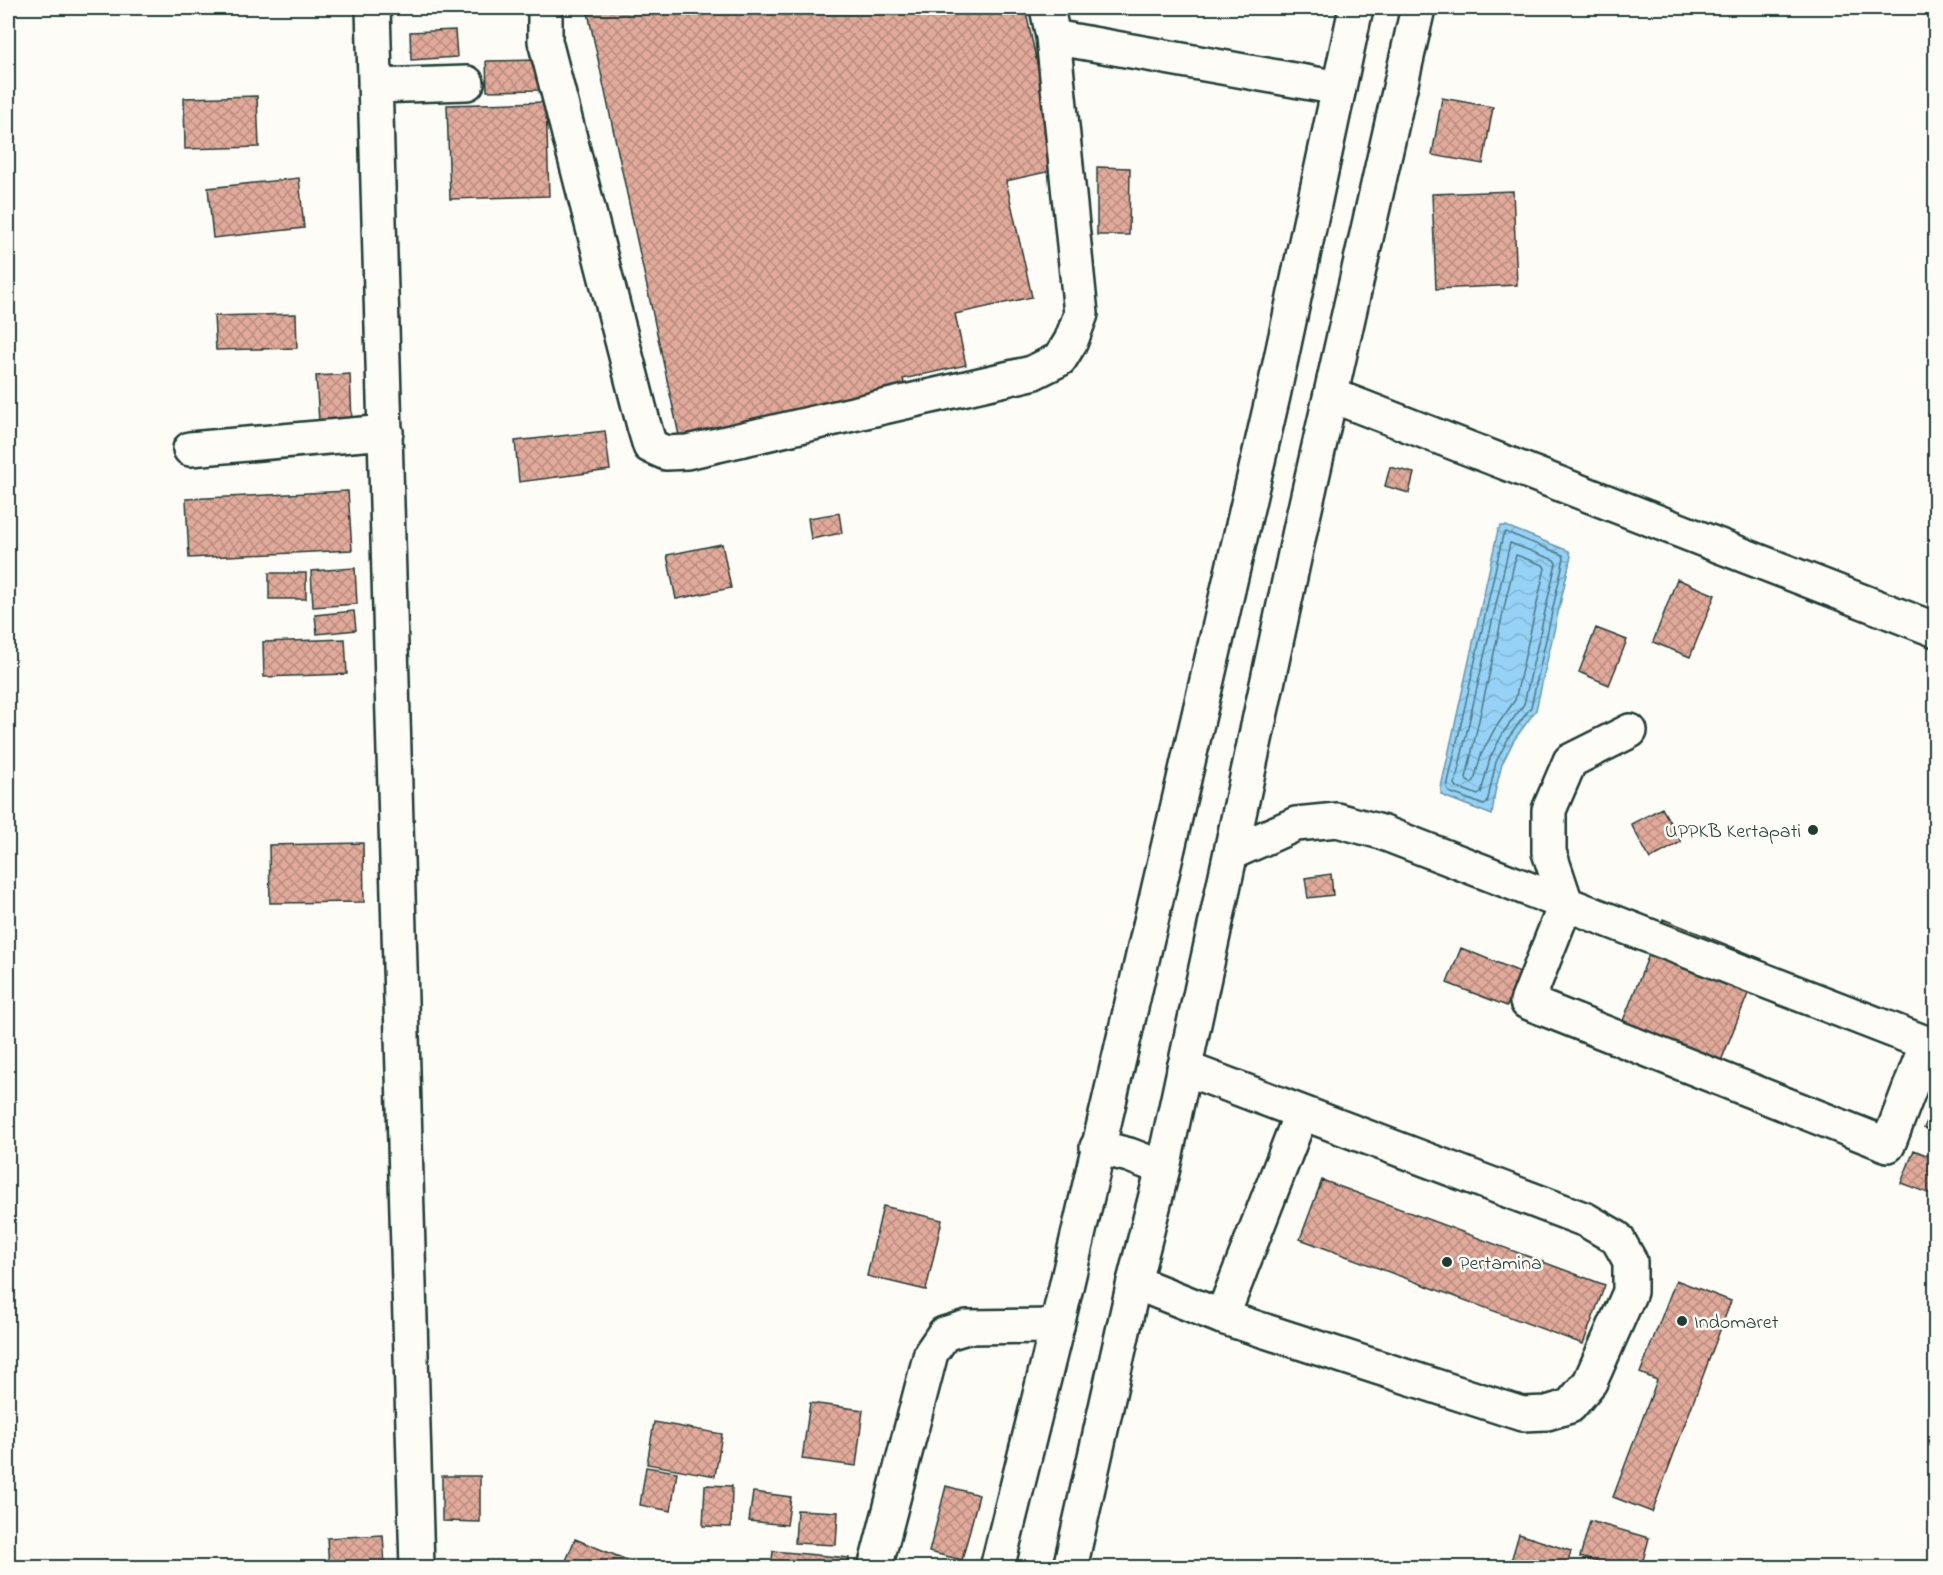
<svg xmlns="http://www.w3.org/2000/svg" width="1943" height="1575" font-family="'Indie Flower',sans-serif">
	<defs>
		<pattern id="water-waves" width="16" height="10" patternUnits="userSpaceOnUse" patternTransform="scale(1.5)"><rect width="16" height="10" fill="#95d2f6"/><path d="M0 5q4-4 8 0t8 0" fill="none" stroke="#80b5d4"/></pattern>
		<pattern id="building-cross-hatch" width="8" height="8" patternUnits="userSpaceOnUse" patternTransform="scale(1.5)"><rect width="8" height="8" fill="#e2aa9b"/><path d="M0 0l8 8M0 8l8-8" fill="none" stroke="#b78c7f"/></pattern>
	</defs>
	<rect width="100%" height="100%" fill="#fdfcf7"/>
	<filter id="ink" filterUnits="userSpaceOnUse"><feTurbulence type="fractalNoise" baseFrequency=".0167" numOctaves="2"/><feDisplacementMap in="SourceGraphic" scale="12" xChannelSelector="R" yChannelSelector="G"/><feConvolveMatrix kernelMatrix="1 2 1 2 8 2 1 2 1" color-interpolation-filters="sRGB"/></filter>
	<g filter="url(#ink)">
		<path fill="url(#water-waves)" stroke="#6696a8" stroke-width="1.5" d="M1501,526H1506L1569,551L1571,556L1536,710L1514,740L1502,764L1495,792L1492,815L1446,797L1441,794V787L1498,530Z"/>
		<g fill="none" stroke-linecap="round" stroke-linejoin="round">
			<path stroke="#4e7982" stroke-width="1.5" d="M1506,532L1563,555L1564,558L1531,707L1509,737L1496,762L1487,803L1484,805L1449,792L1447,787L1503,535Z
				M1510,543L1554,560L1556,563L1524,704L1503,733L1490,758L1481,793L1478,795L1457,787L1455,784Z
				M1516,555L1543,565L1545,568L1515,700L1494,730L1481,755L1474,781L1471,783L1467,781L1466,778Z"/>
		</g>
		<path fill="url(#building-cross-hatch)" stroke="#1f3d34" stroke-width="1.5" d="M587,8H1025L1060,169L1006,181L1032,297L955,314L966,365L903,379L906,391L680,440Z
			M455,30L457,57L411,60L410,32Z
			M540,60L541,90L487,91L486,61Z
			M257,96L259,147L185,149L184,98Z
			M1442,98L1493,107L1483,164L1432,155Z
			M546,102L549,196L450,199L447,105Z
			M1097,167L1130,168L1129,235H1097Z
			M299,178L304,228L213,238L208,188Z
			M1513,191L1517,285L1436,289L1432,194Z
			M296,314L297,348L216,350L214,316Z
			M350,374L352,421L319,422L316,376Z
			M605,431L610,470L519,482L515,441Z
			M1390,467L1414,473L1409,493L1385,486Z
			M348,491L352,550L189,558L186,499Z
			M839,513L842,533L811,539L808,518Z
			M722,544L731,588L676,599L667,555Z
			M355,568L357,604L313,607L311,571Z
			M269,573H306V599H269Z
			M1677,579L1715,595L1690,657L1653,642Z
			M354,611L356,630L317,634L315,615Z
			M1596,628L1627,640L1609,685L1579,672Z
			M345,639L347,674L264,677L263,642Z
			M1662,808L1681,842L1650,859L1631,824Z
			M363,843L364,902L270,903L269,845Z
			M1331,874L1333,895L1308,898L1305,878Z
			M1663,919L1762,959L1715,1076L1617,1036Z
			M1461,948L1520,972L1507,1006L1447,983Z
			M1935,1103H1936V1132L1924,1128Z
			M1914,1150L1936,1159V1196L1901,1183Z
			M1322,1180L1605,1285L1583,1344L1300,1239Z
			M883,1206L942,1220L926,1290L867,1276Z
			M1676,1280L1731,1301L1652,1512L1613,1497L1657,1380L1640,1373Z
			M810,1403L863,1410L856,1466L802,1459Z
			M654,1422L722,1434L715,1476L647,1464Z
			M646,1467L677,1472L671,1511L640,1505Z
			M442,1476H480V1522L442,1521Z
			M705,1485L732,1486L731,1527L703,1526Z
			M946,1486L979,1495L962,1560L929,1552Z
			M753,1492L791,1497L787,1525L749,1521Z
			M797,1510L838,1512L836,1545L795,1543Z
			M1590,1521L1649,1538L1641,1568H1617L1580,1557Z
			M1519,1534L1571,1551L1566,1568H1509Z
			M383,1535L385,1566L329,1568L327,1538Z
			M575,1539L647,1568H563Z
			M773,1551L849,1558L848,1568H771Z"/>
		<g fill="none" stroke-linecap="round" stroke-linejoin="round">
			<g stroke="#1f3d34" stroke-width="38">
				<path id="minor" d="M373,8L417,1568
					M545,8V41L644,426L650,446L666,453L687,452L1032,373L1060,359L1071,341L1081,314L1053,37L1047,8
					M1053,37L1339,88
					M375,86L467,83
					M1331,395L1936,630
					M190,449L386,432
					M1630,731L1570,761L1549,810V852L1566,903L1527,1002L1888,1145L1927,1043
					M1231,853L1296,824L1337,820L1381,832L1936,1047
					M1134,1282L1222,1317L1522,1414L1547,1413L1570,1406L1590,1382L1630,1292V1261L1617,1238L1586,1220L1184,1068
					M1222,1317L1301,1114
					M875,1568L931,1353L944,1334L967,1327L1057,1326"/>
			</g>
			<g stroke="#1f3d34" stroke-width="38">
				<path id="highway" d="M1097,1147L1129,1155L1163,1168
					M997,1568L1057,1326L1273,396L1356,8
					M1070,1568L1134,1282L1163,1168L1301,526L1418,8"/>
			</g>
			<use href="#minor" stroke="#fdfcf7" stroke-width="33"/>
			<use href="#highway" stroke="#fdfcf7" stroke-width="33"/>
		</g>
	</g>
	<g fill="#1f3d34" stroke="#fdfcf7" stroke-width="2">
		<circle cx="1813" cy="830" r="6"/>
		<circle cx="1447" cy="1262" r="6"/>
		<circle cx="1682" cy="1321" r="6"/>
	</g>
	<g text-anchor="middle" stroke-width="5" stroke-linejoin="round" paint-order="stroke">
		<g font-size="20" fill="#1f3d34" stroke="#fdfcf7" text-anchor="start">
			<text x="1801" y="837" text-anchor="end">UPPKB Kertapati</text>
			<text x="1459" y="1269">Pertamina</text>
			<text x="1694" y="1328">Indomaret</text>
		</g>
	</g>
	<rect width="1943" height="1575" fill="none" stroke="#fdfcf7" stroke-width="30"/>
	<rect x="15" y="15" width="1913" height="1545" fill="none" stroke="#1f3d34" stroke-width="2" filter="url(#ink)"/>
</svg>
